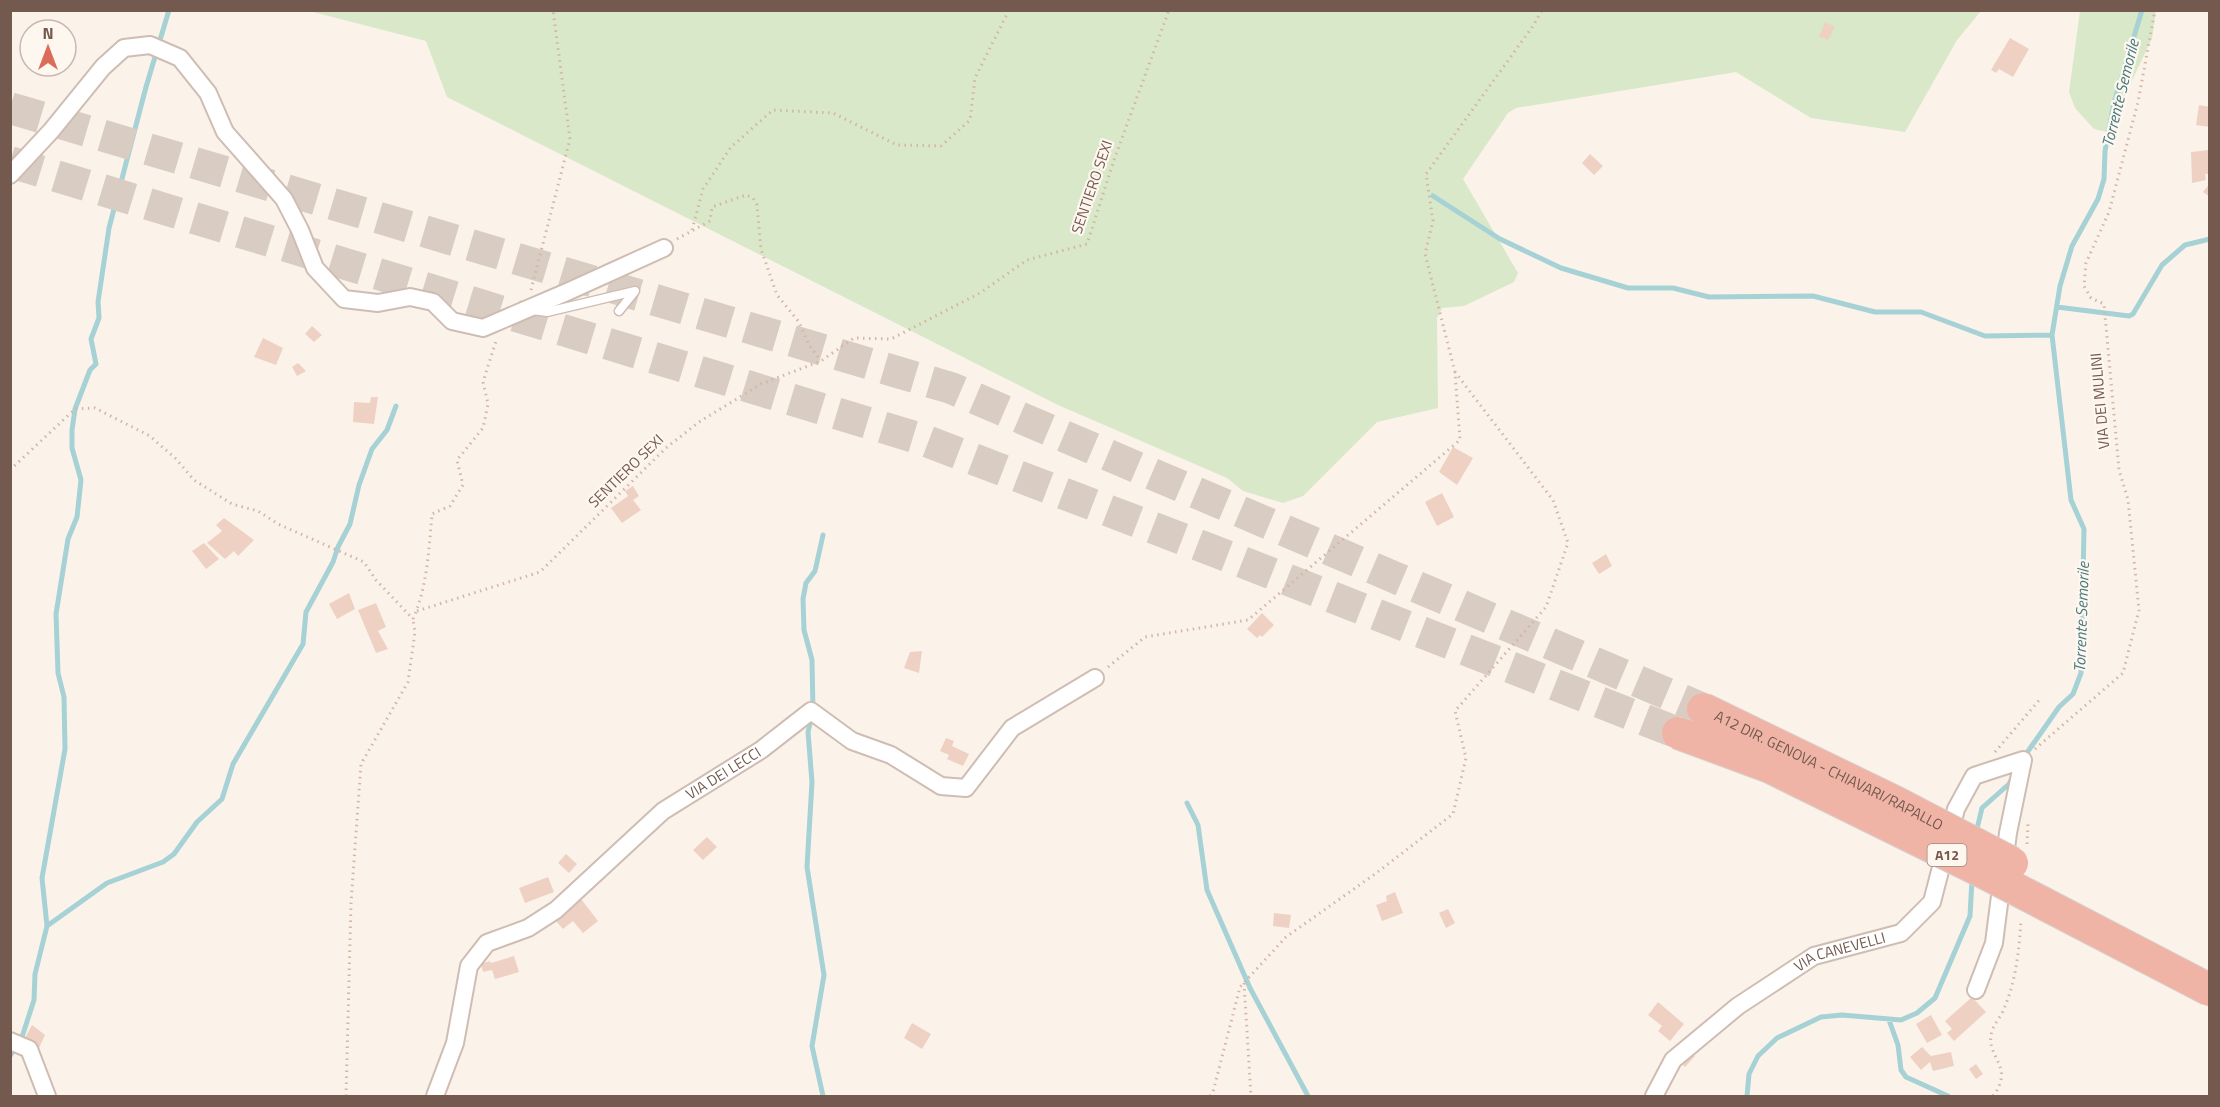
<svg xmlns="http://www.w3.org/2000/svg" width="2220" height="1107" font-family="'Titillium Web',sans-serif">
	<rect width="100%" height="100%" fill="#fbf3ea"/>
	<path fill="#d8e8c9" d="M309,11H1981L1957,40L1905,132L1811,118L1736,72L1516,108L1508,113L1463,179L1518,273L1514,282L1464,306L1442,308L1437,318L1438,408L1377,422L1303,496L1283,503L1243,491L1227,478L1058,405L447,97L426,41Z
		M2080,11H2156L2152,38L2108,132L2094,129L2075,108L2069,92Z"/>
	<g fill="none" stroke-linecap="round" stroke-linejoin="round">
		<path stroke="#a6d1d5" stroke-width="5" d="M1433,196L1500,239L1561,268L1628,288H1673L1709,297L1813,296L1875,312H1921L1985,336L2052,335
			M2057,307L2129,316L2133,314L2162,265L2185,245L2210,239
			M823,535L815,571L806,583L803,599L804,630L812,660L813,711L808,732L812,782L807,867L824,975L812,1046L823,1096
			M2024,757L2059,707L2073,694L2081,673L2084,529L2071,500L2052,335L2060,286L2072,246L2098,199L2104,179L2105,151L2114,103L2142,10
			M1187,803L1198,825L1207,890L1250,988L1308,1096
			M1976,833L1982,808L2009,784L2012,778
			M47,926L107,883L163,862L174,854L197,822L222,799L233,764L303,644L306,612L333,562L338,547L350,524L359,485L372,449L387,430L396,406
			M1889,1020L1898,1045L1901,1070L1906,1077L1948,1096
			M10,1056L22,1037L34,1000L35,974L47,926L42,878L65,749L64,697L58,673L56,614L68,539L77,517L81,480L72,448V430L75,409L90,370L96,364L91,339L99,318L98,302L109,228L146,87L169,10
			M1747,1096L1749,1074L1758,1056L1777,1038L1821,1017L1842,1015L1901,1020L1917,1013L1935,998L1970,916L1972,879"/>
	</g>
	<path fill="#eed1c3" d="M1825,22L1835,27L1828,40L1819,37Z
		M2010,38L2029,49L2013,77L1999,69L1996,73L1991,70Z
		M2199,105L2210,107V127L2196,125Z
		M2209,150L2210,174H2205L2206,180L2192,183L2191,152Z
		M1590,154L1603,166L1594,175L1582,163Z
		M2210,183V197L2203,192Z
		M312,326L322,335L314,342L305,334Z
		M263,338L283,348L276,365L254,357Z
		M298,363L306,371L297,376L292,367Z
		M371,397H378L374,424L353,422L354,402L370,403Z
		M1453,447L1473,458L1457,485L1439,472Z
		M633,486L639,496L633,500L641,510L622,523L611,508L628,496L625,491Z
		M1442,493L1454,517L1437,526L1425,502Z
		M224,518L254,540L238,556L234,551L225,559L207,543L222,531L216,525Z
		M204,543L219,559L206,569L192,551Z
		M1606,554L1612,566L1599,574L1592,563Z
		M349,593L355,609L337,619L329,604Z
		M376,603L386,627L378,631L388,649L376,653L358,610Z
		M1262,613L1274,625L1262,637L1260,635L1257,638L1247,629Z
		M922,651L919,673L904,668L910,652Z
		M946,738L954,741L952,746L969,754L963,766L947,759L949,755L940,751Z
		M707,837L717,847L703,860L693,850Z
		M566,854L577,864L569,873L558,863Z
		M548,877L554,892L525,903L519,888Z
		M1395,892L1403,913L1382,921L1376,905L1387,901L1386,896Z
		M581,899L598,921L583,933L573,921L563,929L556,921Z
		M1448,909L1455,923L1446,928L1439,913Z
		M1274,913L1291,915L1289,928L1273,926Z
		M514,956L519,972L495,979L492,970L483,972L481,964L490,961L491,963Z
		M1972,997L1986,1012L1954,1041L1947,1033L1952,1029L1945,1021Z
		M1658,1002L1684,1024L1670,1041L1658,1031L1662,1026L1648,1015Z
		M1931,1015L1942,1035L1927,1043L1916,1024Z
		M912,1023L931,1034L922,1049L904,1038Z
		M32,1025L45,1035L39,1048L25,1038Z
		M1922,1047L1931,1056L1951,1052L1954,1066L1933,1071L1930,1062L1921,1070L1910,1057Z
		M1689,1050L1695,1056L1685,1067L1679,1061Z
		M1976,1064L1983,1074L1976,1079L1969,1069Z"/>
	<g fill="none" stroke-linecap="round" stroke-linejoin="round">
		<path stroke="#d9ccc3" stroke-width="32" stroke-dasharray="32 16" stroke-linecap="butt" d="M10,108L951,388L1703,709
			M10,162L921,439L1240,561L1678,733"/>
		<g stroke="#cfbdb3" stroke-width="11">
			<path id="service" d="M532,310L547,312L635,291L619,311"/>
		</g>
		<g stroke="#cfbdb3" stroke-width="20">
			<g id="minor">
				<path d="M10,175L51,131L103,67L124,48L150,45L180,58L208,93L225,132L284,199L300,230L315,268L344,299L378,303L410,297L433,302L452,321L483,328L567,292L664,248"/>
				<path d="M10,1041L29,1049L47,1096"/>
				<path id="s1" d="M435,1096L455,1043L469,966L487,943L528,928L556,910L663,811L761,750L811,711L852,741L891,755L941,786L966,788L1012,728L1095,678"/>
				<path id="s2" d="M1654,1096L1673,1060L1738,1006L1814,956L1901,933L1932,902L1956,809L1974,776L2023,760L2008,833L1994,943L1976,990"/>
			</g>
		</g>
		<path stroke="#d4b5a6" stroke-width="3" stroke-dasharray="1.5 4.5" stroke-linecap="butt" d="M692,230L703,189L731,147L773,110L833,113L897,145L941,146L970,120L975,78L1009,10
			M677,239L710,221L712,207L746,195L753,198L757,205L761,249L777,295L799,322L809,345L821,361
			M531,290L570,139L553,10
			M10,470L75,409L95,408L150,436L176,459L194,480L232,504L258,511L278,524L364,562L376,580L413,619
			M417,611L540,572L666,448L699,422L761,384L821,361L854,338L891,339L980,293L1027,260L1087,244L1114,160L1169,10
			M413,619C427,588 429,549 432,514L450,506L463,485L457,460L483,428L488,404L483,382L496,341
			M1108,667L1145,637L1248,620L1460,440L1455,372L1425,254L1433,221L1426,174L1533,26L1542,10
			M2035,749L2123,673L2139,610L2128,500L2119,470L2104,304L2091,298L2084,286L2086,263L2109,212L2138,102L2155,10
			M1995,752L2041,698
			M2027,844L2028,824
			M1244,983L1251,1096
			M346,1096L351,903L361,764L408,682L415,632L413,619
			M1210,1096L1213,1092L1240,987L1286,937L1375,874L1453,814L1466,758L1455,711L1546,607L1568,543L1553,500L1455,372
			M1993,1096C2016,1066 1984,1057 1992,1031C1994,1024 2000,1018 2003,1011C2016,982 2019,951 2021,920"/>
		<use href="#service" stroke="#fff" stroke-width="8"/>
		<use href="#minor" stroke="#fff" stroke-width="16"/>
		<g stroke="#d8d1ce" stroke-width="34" stroke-linecap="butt">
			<g id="motorway-bridge">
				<path id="s3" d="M1703,709L1895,802L2012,863"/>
				<path d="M1678,733L1770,767L1981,871L2210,990"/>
			</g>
		</g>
		<use href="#motorway-bridge" stroke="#f0b4a6" stroke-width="32"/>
	</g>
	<g text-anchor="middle" stroke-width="4.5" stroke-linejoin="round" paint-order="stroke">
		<rect fill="#fef7f0" stroke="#9d887f" stroke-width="1.5" x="1927.5" y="844" width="39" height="22" rx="4.5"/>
		<g font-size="14" font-weight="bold" fill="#74594f">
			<text x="1947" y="860">A12</text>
		</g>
		<g font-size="15" fill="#74594f" stroke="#fef7f0">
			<text transform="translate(1092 187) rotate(-71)" y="5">SENTIERO SEXI</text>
			<text transform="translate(2100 401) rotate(-95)" y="5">VIA DEI MULINI</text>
			<text transform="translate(626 471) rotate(-44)" y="5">SENTIERO SEXI</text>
			<text dy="5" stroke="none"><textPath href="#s3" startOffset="140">A12 DIR. GENOVA - CHIAVARI/RAPALLO</textPath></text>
			<text dy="5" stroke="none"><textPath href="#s1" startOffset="458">VIA DEI LECCI</textPath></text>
			<text dy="5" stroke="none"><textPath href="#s2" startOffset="242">VIA CANEVELLI</textPath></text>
		</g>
		<g font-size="16" font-style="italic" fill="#477a7f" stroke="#fef7f0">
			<text transform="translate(2120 93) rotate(-76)" y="6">Torrente Semorile</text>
			<text transform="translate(2081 617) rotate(-88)" y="6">Torrente Semorile</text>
		</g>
	</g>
	<rect width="2220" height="1107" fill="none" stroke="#74594f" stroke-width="24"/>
	<g transform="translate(48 48)"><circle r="28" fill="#fef7f0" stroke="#c7b8b0" stroke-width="1.5"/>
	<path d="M0-4.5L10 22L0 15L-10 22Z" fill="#db6c59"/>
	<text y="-9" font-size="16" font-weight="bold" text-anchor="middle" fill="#74594f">N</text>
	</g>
</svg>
